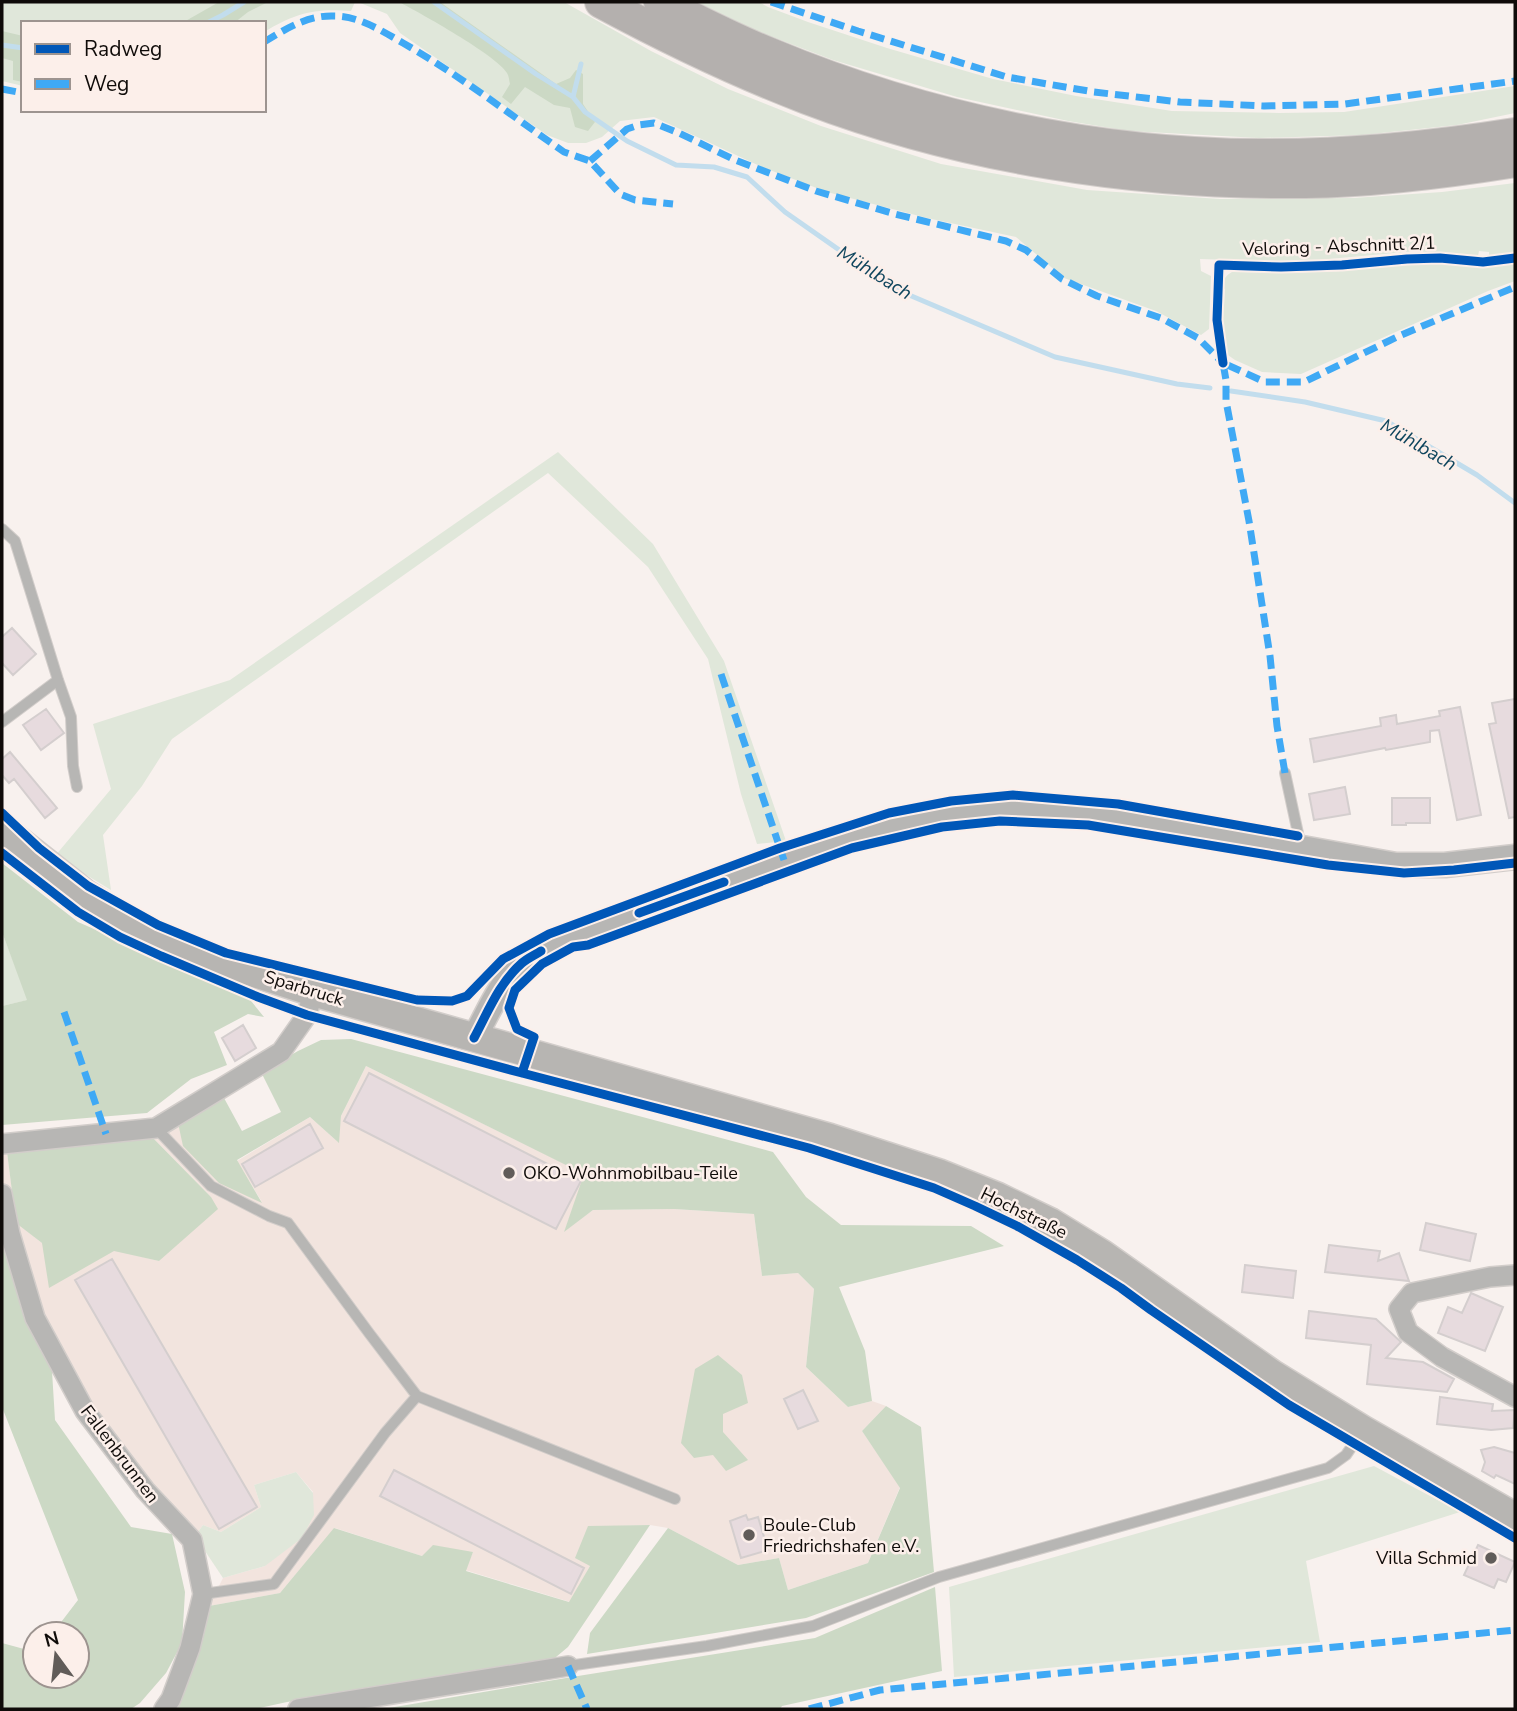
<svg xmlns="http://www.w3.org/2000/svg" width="1517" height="1711" font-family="'Nunito Sans',sans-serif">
	<rect width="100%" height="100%" fill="#f8f1ee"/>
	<path fill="#f2e4de" d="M366,1066L585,1174L565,1230L593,1210L674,1209L754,1214L762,1276L798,1273L814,1289L806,1367L848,1407L872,1401L886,1406L862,1431L900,1487L868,1563L788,1590L779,1558L738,1565L668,1528L650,1525L588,1527L590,1566L570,1602L465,1570L473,1552L422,1556L335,1528L280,1593L209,1606L223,1578L265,1566L313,1492L296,1472L254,1485L261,1507L221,1532L203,1525L195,1536L172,1534L52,1371L23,1311L2,1236V1155L7,1152L16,1222L42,1243L114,1250L159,1261L211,1197L153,1138L178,1123L262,1202L237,1161L310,1117L338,1142L341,1116Z"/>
	<path fill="#e0e7da" d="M2,2H355L351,11C314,8 296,13 264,32V23H23V86L2,81Z
		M358,2H564L651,51L728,89L821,126L941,164L1087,190L1220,199L1353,198L1442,192L1515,183V252L1492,257H1489V252L1479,251L1478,256L1416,251L1297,262L1200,259L1201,271L1211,276L1209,329L1201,335L1156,311L1064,278L1016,237L927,218L827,192L762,167L654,117L620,121L602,137L586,143H568L547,135L400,33L387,14Z
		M697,2H759L768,7L808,22L887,48L993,79L1076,96L1172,111L1279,113L1344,112L1515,86V113L1457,125L1362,135L1259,138L1129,131L1068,121L957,97L833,60L757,31Z
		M1515,262V281L1488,291L1301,374L1262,372L1235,360L1225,353L1221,330V307L1224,305L1225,289L1222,288C1223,280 1225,276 1232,272L1298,273L1400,263H1433L1482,267Z
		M558,452L653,544L724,661L786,841L757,844L741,794L708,659L648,567L548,473L172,739L142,786L103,835L111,890L55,856L111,789L93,724L230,680Z
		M2,932L28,1000L2,1006Z
		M1374,1466L1460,1512L1306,1561L1320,1642L954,1677L949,1587Z
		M296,1472L313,1493L314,1515L302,1538L265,1566L223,1578L195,1536L203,1525L221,1532L261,1507L254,1485Z"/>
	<path fill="#ccd9c5" d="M219,2H268L248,12L234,23H182Z
		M399,2H440L556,84L570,78L576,70L583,74V104L595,122L588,131L575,127L570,108L554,105L525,87L511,104L502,97L510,84C509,80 509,76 507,73C496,55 420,13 399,2Z
		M2,31L23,36V82L13,80V61L2,58Z
		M2,863L78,922L247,996L264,1017L248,1014L214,1032L227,1065L191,1079L147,1113L2,1125V1006L27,1000L2,932Z
		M351,1039L773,1152L806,1197L841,1225L971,1226L1004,1246L839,1287L865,1351L872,1401L848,1407L806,1367L814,1289L798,1273L762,1276L754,1214L674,1209L593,1210L564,1232L584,1174L366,1066L341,1116L339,1143L310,1117L237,1160L262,1203L219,1183L183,1146L178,1123L224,1098L242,1131L281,1112L261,1072L298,1051L321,1040Z
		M153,1138L211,1197L218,1209L159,1261L114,1251L49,1288L42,1243L16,1223L7,1152Z
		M2,1236L23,1311L52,1371L55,1420L131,1527L172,1534L185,1592L182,1643L166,1673L140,1703L131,1709H2V1643L35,1652V1676H77V1634H52L78,1600L2,1407Z
		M718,1355L742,1375L748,1403L723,1414V1432L748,1460L726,1471L713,1455L694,1458L681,1443L695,1369Z
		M886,1406L921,1427L934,1572L806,1618L587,1654L590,1633L668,1528L738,1565L779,1558L788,1590L868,1563L900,1488L862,1431Z
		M650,1525L568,1647L550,1662L287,1702L255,1709H176L184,1691L209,1606L280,1593L334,1528L422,1556L433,1545L473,1552L466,1571L569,1602L590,1566L575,1558L588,1526Z
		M935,1587L942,1671L782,1706L780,1709H383L578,1676L815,1638Z"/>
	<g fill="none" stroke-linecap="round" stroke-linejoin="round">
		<path stroke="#c2dded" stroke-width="5" d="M434,2L536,74L573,97L585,112L627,141L676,165L714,167L747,177L785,212L895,289L1055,357L1177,384L1210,388
			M207,23L223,15L244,2
			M2,45L23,48
			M573,97L581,64
			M1231,391L1305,402L1386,421L1477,475L1515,503"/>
	</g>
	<path fill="#e7dbde" stroke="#d4cece" stroke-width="2" d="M12,628L36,654L13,675L2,663V637Z
		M1515,699V817L1509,818L1489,724L1496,723L1492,703Z
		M1460,707L1481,815L1457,820L1439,730L1430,731V742L1386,750L1385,748L1314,762L1310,739L1381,726L1380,718L1396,715L1397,724L1440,716L1439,711Z
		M46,709L64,733L41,750L23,725Z
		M10,752L57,808L45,818L14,779L9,783L2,775V759Z
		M1345,787L1350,814L1314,820L1309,794Z
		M1392,798H1430V823H1406V825H1392Z
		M243,1025L256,1048L235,1061L222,1038Z
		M369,1073L581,1181L556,1229L344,1121Z
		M310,1124L323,1148L255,1187L242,1164Z
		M1426,1223L1476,1234L1470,1261L1420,1250Z
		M1329,1245L1380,1251L1378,1261L1399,1253L1409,1281L1325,1272Z
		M112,1259L257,1507L219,1529L75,1280Z
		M1245,1265L1296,1271L1293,1298L1242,1292Z
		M1471,1293L1503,1307L1485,1351L1438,1333L1448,1307L1462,1313Z
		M1309,1311L1376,1319L1401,1342L1386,1358L1423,1362L1454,1379L1447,1392L1367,1384L1371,1345L1306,1338Z
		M803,1390L818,1421L798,1429L784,1399Z
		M1440,1397L1493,1404L1492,1411L1515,1410L1513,1428L1491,1430L1437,1424Z
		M1494,1447L1515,1453V1484L1496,1475L1494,1478L1482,1471L1485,1462L1481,1450Z
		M394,1470L584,1568L571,1594L380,1496Z
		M746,1515L748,1520L758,1517L768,1550L741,1558L730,1521Z
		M1478,1545L1515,1562L1506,1582L1498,1579L1494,1588L1464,1575Z"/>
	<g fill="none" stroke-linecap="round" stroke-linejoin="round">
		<g stroke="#d2cdca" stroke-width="12">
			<path id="service" d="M2,529L15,541L58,680L71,717L73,766L77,787
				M2,722L58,680
				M1285,773L1301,847
				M156,1128L211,1186L269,1216L288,1223L369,1333L417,1396L385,1433L274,1584L203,1594
				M417,1396L675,1499
				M568,1666L707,1646L813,1626L939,1577L1328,1468L1346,1455L1361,1433"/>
		</g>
		<g stroke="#d2cdca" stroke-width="22">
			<path id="minor" d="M2,1144L156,1128L281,1052L307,1015L313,992
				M2,1194L10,1234L35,1318L85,1411L145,1490L192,1540L203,1594L190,1648L171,1699L164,1709
				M1515,1275L1490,1277L1412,1293L1399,1309L1408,1332L1442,1357L1515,1397
				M298,1709L568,1666"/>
		</g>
		<g stroke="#d2cdca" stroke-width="27">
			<path id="tertiary" d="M474,1038C489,1011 499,985 521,964C529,957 540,952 549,946L848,836L929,815L1001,807L1067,809L1125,816L1396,865H1445L1515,857"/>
		</g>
		<g stroke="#d2cdca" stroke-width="31">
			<path id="secondary" d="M2,828L84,893L111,910L139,927L182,947L218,961L313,992L830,1138L938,1173L998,1197L1050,1222L1102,1254L1272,1374L1363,1430L1515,1517"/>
		</g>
		<g stroke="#d2cdca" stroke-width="34">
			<path id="trunk" d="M601,2C668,38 736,71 807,98C965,158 1136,184 1305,182C1375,181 1446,172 1515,161
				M660,2C696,20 732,39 770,54C923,118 1101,156 1267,155C1350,155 1433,147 1515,134"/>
		</g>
		<use href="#service" stroke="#b7b6b4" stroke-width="10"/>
		<use href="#minor" stroke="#b7b6b4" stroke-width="19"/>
		<use href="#tertiary" stroke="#b7b6b4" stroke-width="24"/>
		<use href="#secondary" stroke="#b7b5b2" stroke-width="28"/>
		<use href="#trunk" stroke="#b4b0ae" stroke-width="32"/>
		<path stroke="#3fa9f5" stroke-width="7" stroke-dasharray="14 7" stroke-linecap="butt" d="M771,2L858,31L1007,77L1094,92L1180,102L1264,106L1345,104L1515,81
			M264,42C286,29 307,15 334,16C359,16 382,31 403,43C459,75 511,115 564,152L590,161L620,194L635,200L673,204
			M2,89L23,93
			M590,161L627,129L639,125L654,123L679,133L735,160L816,191L895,214L1006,241L1026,250L1062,279L1097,296L1161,318L1198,338L1223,363
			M721,674L784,860
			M1285,773L1277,726L1270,656L1249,521L1226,401V380L1223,363L1265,382H1304L1399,336L1515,287
			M64,1012L106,1134
			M568,1666L587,1709
			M809,1709L880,1690L1515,1630"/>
		<g stroke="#fcefea" stroke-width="13">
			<path id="cycleway" d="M1223,363L1217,320L1219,265L1281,267L1342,265L1407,259L1440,258L1483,262L1515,258
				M2,813L39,848L88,886L158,925L226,953L417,1000L452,1001L467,996L503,959L549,934L780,848L889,813L951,801L1013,795L1118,804L1298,836
				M2,853L78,912L120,937L161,956L258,997L307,1015L522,1073L809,1148L934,1188L975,1206L1017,1226L1077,1260L1121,1288L1151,1310L1289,1405L1515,1538
				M639,913L724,882
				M474,1038C488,1012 499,983 522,963C528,958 535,955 541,951
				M522,1073L534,1037L517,1029L509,1008L515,990L542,964L573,947L588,945L852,848L942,827L1000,821L1088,825L1328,865L1404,873L1454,870L1515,863"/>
		</g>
		<use href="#cycleway" stroke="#0057b8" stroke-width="9"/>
	</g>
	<g fill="#615c59" stroke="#fcefea" stroke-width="2.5">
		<circle cx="509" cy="1173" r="7"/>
		<circle cx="749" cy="1535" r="7"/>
		<circle cx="1491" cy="1558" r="7"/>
	</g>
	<g text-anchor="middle" stroke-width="5" stroke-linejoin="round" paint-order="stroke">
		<g font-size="18" fill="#0f0b09" stroke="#fcefea">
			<text transform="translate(1339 246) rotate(-2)" y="6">Veloring - Abschnitt 2/1</text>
			<text transform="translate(304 988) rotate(17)" y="6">Sparbruck</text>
			<text transform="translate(1024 1213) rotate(26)" y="6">Hochstraße</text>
			<text transform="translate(120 1454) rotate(53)" y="6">Fallenbrunnen</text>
		</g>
		<g font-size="18" fill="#0f0b09" stroke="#fcefea" text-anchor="start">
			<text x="523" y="1179">OKO-Wohnmobilbau-Teile</text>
			<text x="763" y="1531">Boule-Club<tspan x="763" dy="21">Friedrichshafen e.V.</tspan></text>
			<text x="1477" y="1564" text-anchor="end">Villa Schmid</text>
		</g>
		<g font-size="19" font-style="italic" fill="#10465e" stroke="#fcefea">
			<text transform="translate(875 272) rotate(32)" y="7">Mühlbach</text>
			<text transform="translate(1419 444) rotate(30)" y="7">Mühlbach</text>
		</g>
	</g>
	<rect width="1517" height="1711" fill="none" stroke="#0f0b09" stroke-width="7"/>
	<rect x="21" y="21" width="245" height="91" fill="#fcefea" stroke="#9d9490" stroke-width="2"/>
	<rect x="35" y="44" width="35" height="10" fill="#0057b8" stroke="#9d9490" stroke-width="2"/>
	<text x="84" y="56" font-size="21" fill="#0f0b09">Radweg</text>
	<rect x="35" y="79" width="35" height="10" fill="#3fa9f5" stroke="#9d9490" stroke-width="2"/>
	<text x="84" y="91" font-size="21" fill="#0f0b09">Weg</text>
	<g transform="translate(56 1655) rotate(345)"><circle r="33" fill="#fcefea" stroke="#9d9490" stroke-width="2"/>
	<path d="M0-5L12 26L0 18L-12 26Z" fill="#615c59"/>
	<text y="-10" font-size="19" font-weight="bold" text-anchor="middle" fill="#0f0b09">N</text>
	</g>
</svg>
